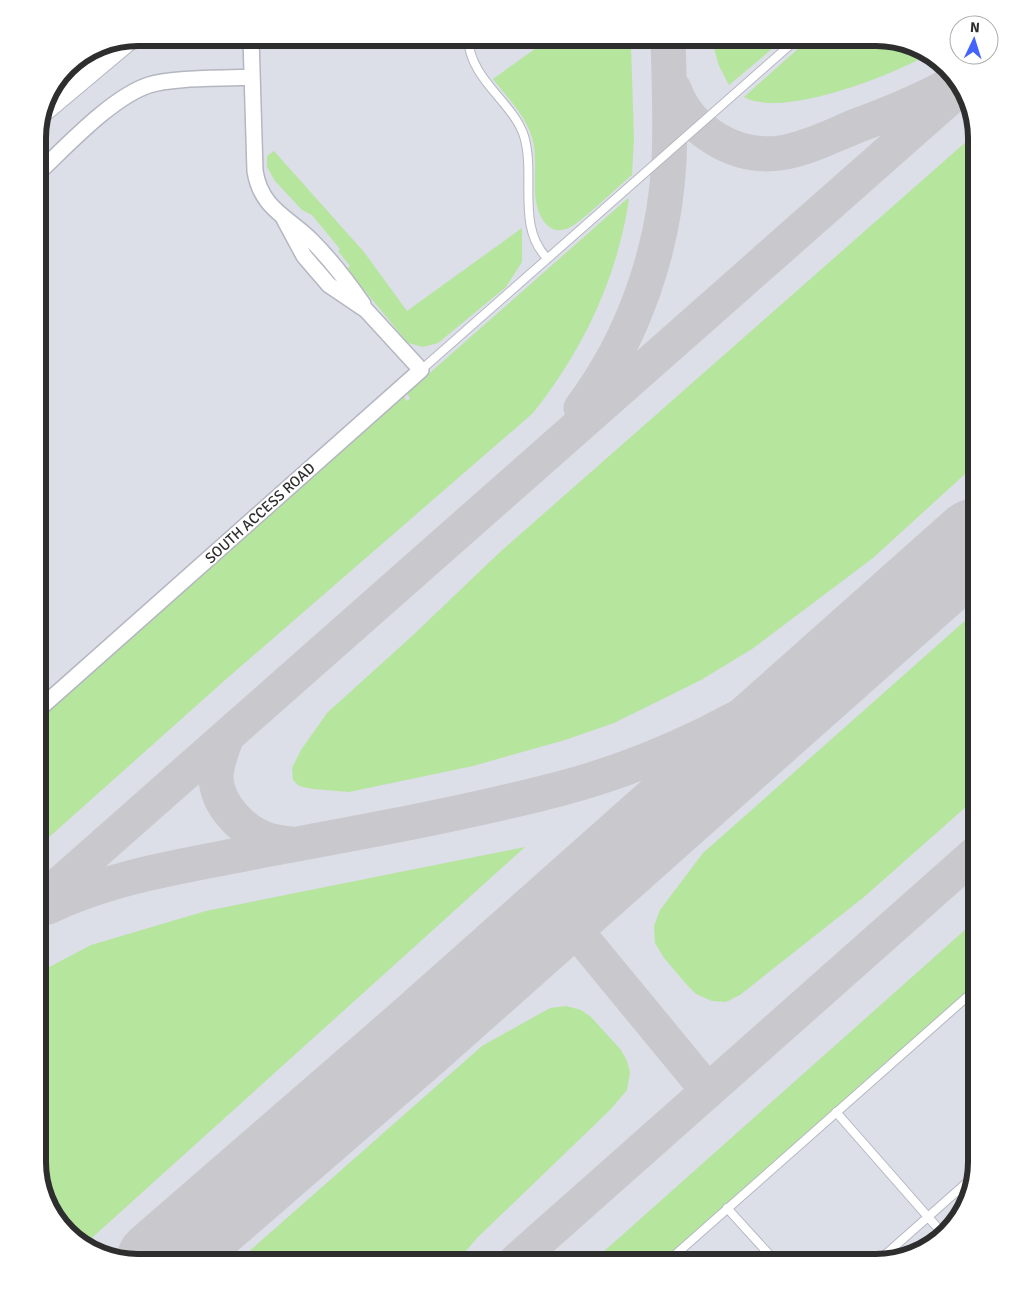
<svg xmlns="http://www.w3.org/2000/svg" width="1014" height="1300" font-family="Signika,sans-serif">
	<rect width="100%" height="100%" fill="#efe9e1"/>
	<path fill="#dcdee8" d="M138,38H882L926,51L960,83L976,138V1162L963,1212L931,1246L876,1262H138L88,1249L54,1217L38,1162V132L48,94L72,63L100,45Z"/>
	<path fill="#b6e59e" d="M550,38H625L631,46L634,138L632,175C614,190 592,212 574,225C548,242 536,213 535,193C534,172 538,151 530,132C523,113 506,96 493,79Z
		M711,38H785L729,85L719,66Z
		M810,38H882L926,51L929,54C893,75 782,119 744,97Z
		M967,141L976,152V464L873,558L752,649L701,680L614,723L565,740L473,766L349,792L313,789L299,786L293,780L292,768L301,750L327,713L411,637L499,553Z
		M274,151L364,252L407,311L522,228V262L506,287L438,343L423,347L408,343L347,269L350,266L338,251L340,249L312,215L302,210L275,181L267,167V156Z
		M627,199H629C617,279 583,350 533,413L224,681L38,847V720L403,396L407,401L410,399L407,393Z
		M976,611V798L864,897L740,995L726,1002L712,1001L696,994L687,985L664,958L655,943L654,926L660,910L703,853Z
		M525,847L84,1245L54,1217L38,1162V973L91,945L206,911Z
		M976,920V989L666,1262H592Z
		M566,1006L581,1010L591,1017L621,1050L627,1061L630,1072L627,1090L611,1109L478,1237L456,1262H237L482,1046L550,1008Z"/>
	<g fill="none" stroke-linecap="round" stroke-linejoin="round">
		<path stroke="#c9c8cc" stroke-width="35" d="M674,89C689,131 735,159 780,153C806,149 832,136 856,126C886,115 916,103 944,88
			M581,408C634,338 665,247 669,160C671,119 669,78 668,38
			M227,736C222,750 216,763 216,778C217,805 243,832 268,840C275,842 283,843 291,844
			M38,903L961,88
			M48,907C113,876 184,866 254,852C356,833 459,815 559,789C659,763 756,714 839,654C887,620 931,578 976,540
			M559,910L708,1091
			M515,1262L976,853"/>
		<path stroke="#c9c8cc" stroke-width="86" d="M159,1262L417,1038L976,541"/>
		<g stroke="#b4b7c1" stroke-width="10">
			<path id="lane" d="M468,38C470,80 513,102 524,136C536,175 516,227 547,258
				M421,370L798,38
				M836,1112L943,1234
				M727,1208L776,1262
				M667,1262L976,989
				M877,1262L972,1178"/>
		</g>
		<g stroke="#b4b7c1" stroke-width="18">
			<path id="street" d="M251,38L255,171C261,209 288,217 312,241C332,261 347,281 363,304
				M49,101L85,55
				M38,173C67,146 112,97 149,85C173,77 224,79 252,77
				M38,710L421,370L366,310L329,285L304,256L284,219"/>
		</g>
		<g stroke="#b4b7c1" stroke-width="22">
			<path id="secondary" d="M43,112L130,39"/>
		</g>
		<use href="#lane" stroke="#fff" stroke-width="8"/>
		<use href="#street" stroke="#fff" stroke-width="15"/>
		<use href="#secondary" stroke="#fff" stroke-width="20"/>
	</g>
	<g text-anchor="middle" stroke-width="4" stroke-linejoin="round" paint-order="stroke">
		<g font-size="15" fill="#2e2e2e" stroke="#fff">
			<text transform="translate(260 513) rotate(-42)" y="5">SOUTH ACCESS ROAD</text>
		</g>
	</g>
	<path d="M0 0H1014V1300H0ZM138 46H876A92 92 0 0 1 968 138V1162A92 92 0 0 1 876 1254H138A92 92 0 0 1 46 1162V138A92 92 0 0 1 138 46Z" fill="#fff" fill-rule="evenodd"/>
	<path fill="none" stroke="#2e2e2e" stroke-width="6" d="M138 46H876A92 92 0 0 1 968 138V1162A92 92 0 0 1 876 1254H138A92 92 0 0 1 46 1162V138A92 92 0 0 1 138 46Z"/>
	<g transform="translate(974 40) rotate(4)"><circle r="24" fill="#ffffff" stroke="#ababab"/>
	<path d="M0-4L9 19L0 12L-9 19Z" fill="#4264fb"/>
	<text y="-8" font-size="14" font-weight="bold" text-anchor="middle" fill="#2e2e2e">N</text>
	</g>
</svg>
